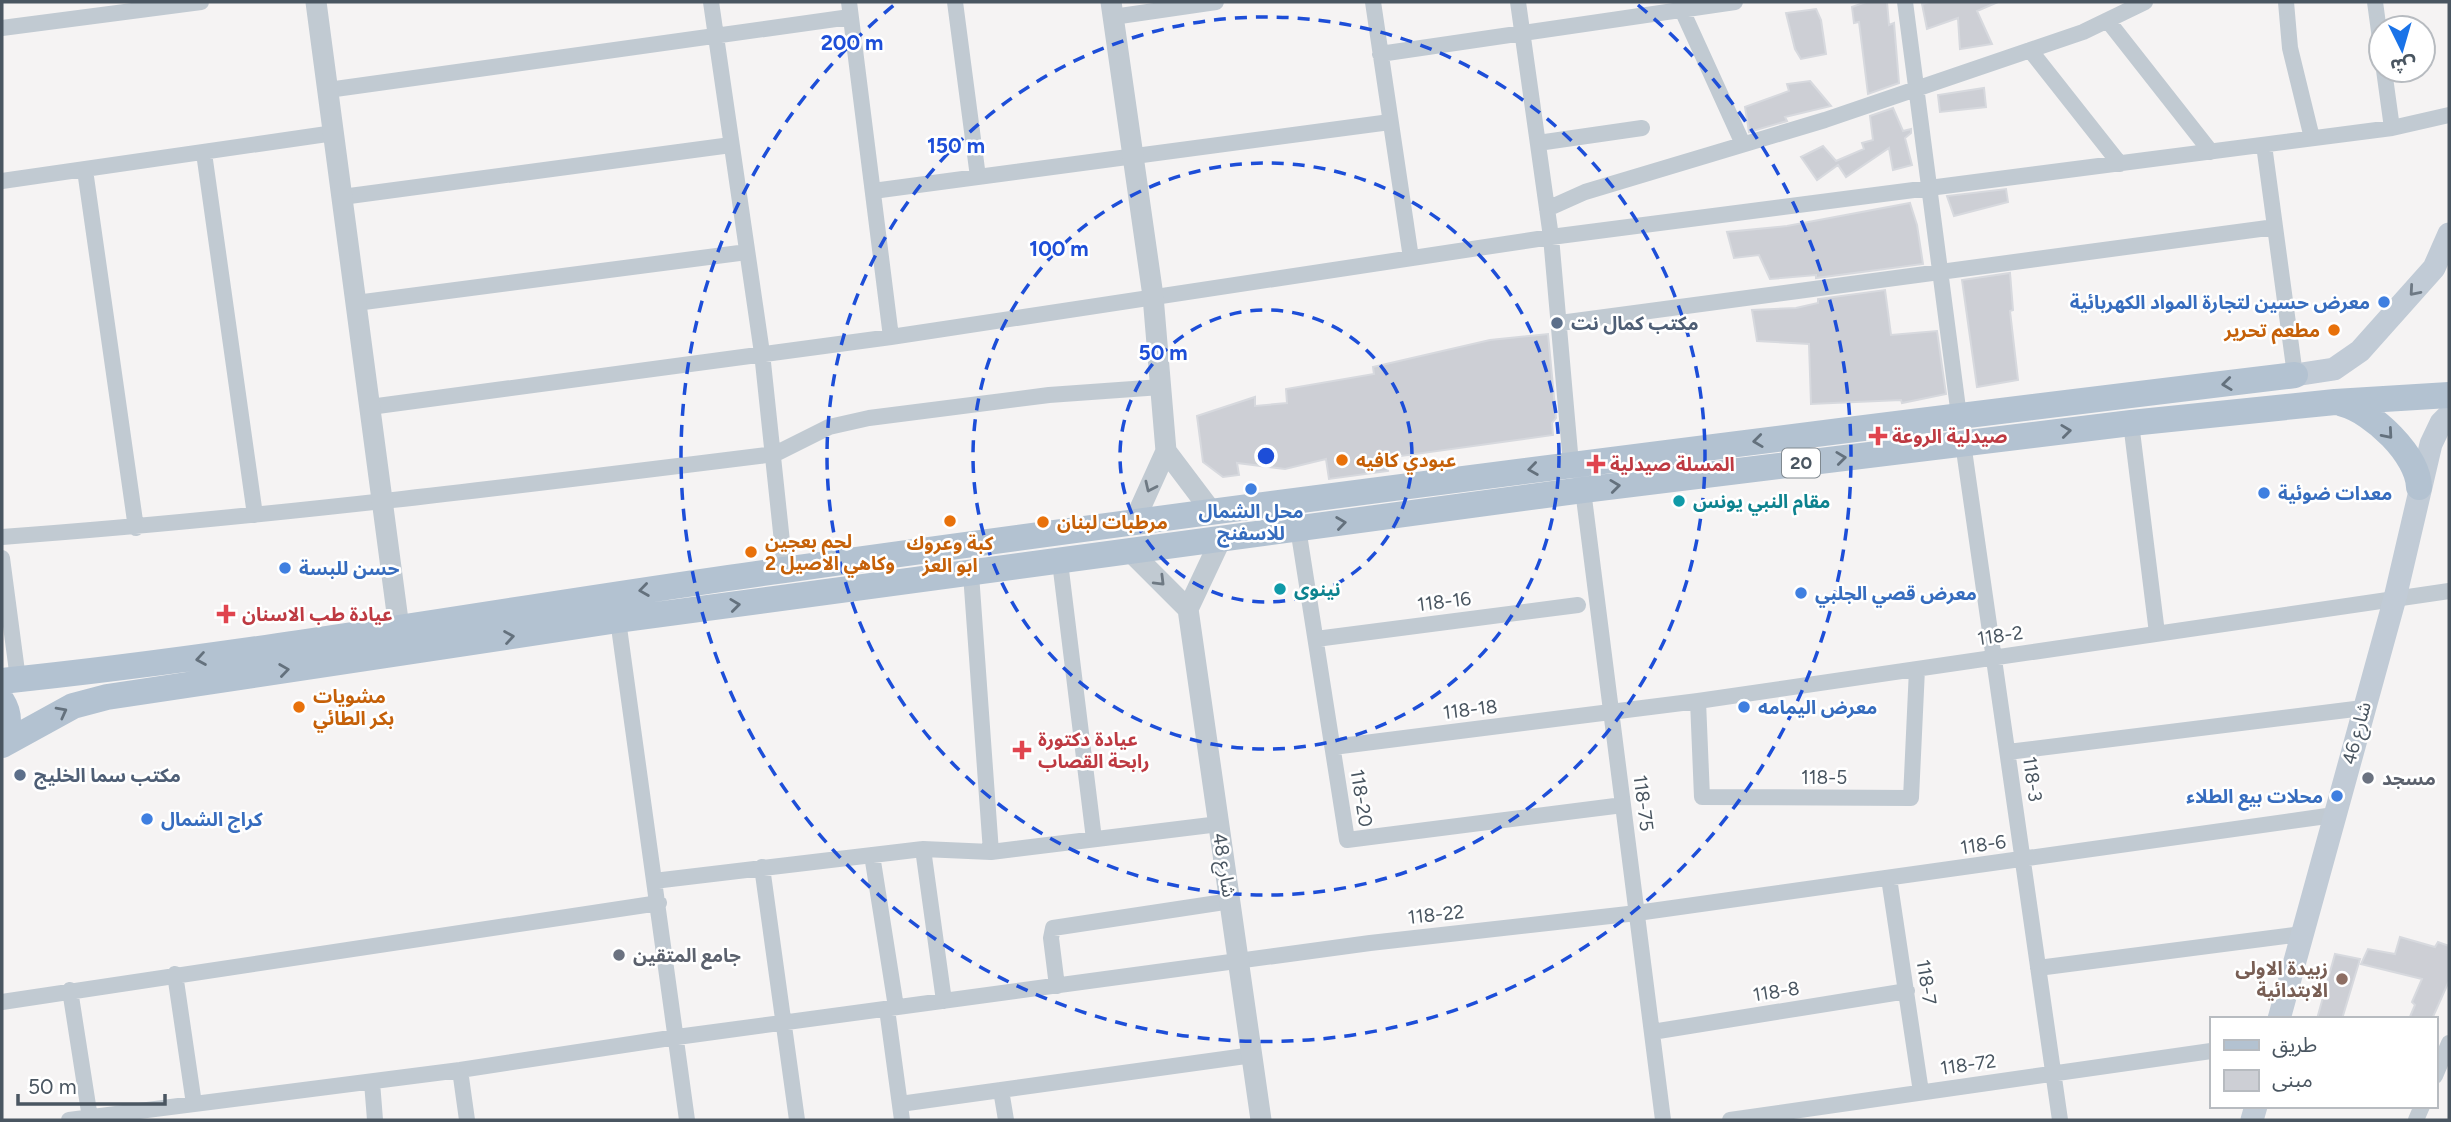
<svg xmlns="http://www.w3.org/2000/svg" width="2451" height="1122" font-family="Figtree,'Noto Sans Arabic',sans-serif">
	<rect width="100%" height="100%" fill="#f5f3f3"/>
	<path fill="#cdcfd5" stroke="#d7d9de" stroke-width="2" d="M1866,2H1887L1889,25L1894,23L1899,83L1868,94L1859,22L1854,23L1852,7Z
		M1930,2H1998L1977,11L1992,44L1960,49L1958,18L1927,29L1922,4Z
		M1816,9L1821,20L1826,54L1801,59L1795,49L1786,13Z
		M1810,81L1831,106L1785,117L1787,121L1749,132L1745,107L1789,91L1787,84Z
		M1984,88L1986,107L1940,112L1938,95Z
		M1893,108L1903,131L1911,129V133L1905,138L1912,165L1893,170L1889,148L1846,177L1838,165L1817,180L1801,157L1823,146L1836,161L1864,149L1862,143L1873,140L1870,116Z
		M2006,189L2008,202L1954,216L1947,196Z
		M1910,203L1917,225L1923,264L1816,278V275L1770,279L1759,255L1734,258L1727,232L1787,226Z
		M2010,273L2013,310L2010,311L2018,380L1977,387L1962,280Z
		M1885,290L1891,335L1937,331L1946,394L1902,403L1901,400L1811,404L1809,344L1757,341L1752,310L1796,308L1818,303V299Z
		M1548,334L1556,418L1552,423L1553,435L1386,458L1388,471L1329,479L1326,459L1285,469L1237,463L1239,475L1223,477L1203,462L1197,416L1255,397V406L1287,403L1286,389L1374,374L1373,367L1490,340Z
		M2400,937L2435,947L2438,942L2449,946V981L2432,1019H2409L2415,1005L2412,1002L2422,979L2361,964L2368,949L2395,954Z
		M2335,954L2360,959L2342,1019H2317Z"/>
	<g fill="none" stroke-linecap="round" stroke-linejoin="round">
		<path stroke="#c1cad2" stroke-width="16" d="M711,2L762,353L785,570
			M849,2L891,337
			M955,2L978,177
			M1373,2L1411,258
			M1518,2L1551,237L1571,464
			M1905,2L1959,416
			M2286,2L2290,48L2312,138
			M2375,2L2381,46
			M1682,10L1743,144
			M1113,17L1216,2
			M2108,21L2211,152
			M2,28L201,2
			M2030,50L2120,164
			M1380,54L1735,2
			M2384,70L2392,128
			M328,90L850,17
			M1538,143L1642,128
			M2264,145L2295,375
			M204,153L255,515
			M85,170L136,528
			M2,181L334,133
			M873,191L1390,122
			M342,197L731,145
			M1547,209L1585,192L1825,120L2083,32L2145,2
			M356,303L747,252
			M1560,323L2275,227
			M370,407L891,337L1551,237L2392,128L2449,115
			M2131,423L2157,633
			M1963,443L2060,1120
			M1583,490L1663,1120
			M1298,528L1347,840L1623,805
			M2,537C261,518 518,486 775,454L829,427L869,418L1049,395L1161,387
			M2,558L18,679
			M1060,562L1094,839
			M971,574L991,852
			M618,620L687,1120
			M1316,639L1578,605
			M1698,701L1702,797L1911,798L1917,669
			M1333,747L1698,701L2449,591
			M2008,752L2363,708
			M923,849L944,1001
			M872,855L896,1007
			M762,867L797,1120
			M1889,878L1921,1092
			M654,881L923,849L991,852L1219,824
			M2038,968L2302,934
			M175,974L194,1104
			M1057,986L1051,938L1053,928L1231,901
			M70,990L90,1118
			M2,1002L659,903
			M887,1009L902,1120
			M1652,1032L1907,991
			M460,1070L467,1120
			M2435,1076L2449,1043
			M372,1082L375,1120
			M1001,1090L1006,1120
			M900,1104L1253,1055
			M69,1120L460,1070L677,1037L1370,943L1637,913L2334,815
			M1730,1120L2211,1051
			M2416,1120L2422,1106"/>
		<path stroke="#c1cad2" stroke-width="21" d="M316,2L399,628
			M1111,2L1153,296L1166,451L1133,524
			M1166,451L1212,512
			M1132,553L1188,609
			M1188,609L1261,1120
			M1188,609L1220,541"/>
		<path stroke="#c1cbd6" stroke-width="23" d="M2295,375L2334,369L2360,351L2434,268L2449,234
			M2279,1019L2395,598L2431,444L2441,423L2449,415
			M2252,1120L2256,1106"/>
		<path stroke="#b3c2d1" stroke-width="26" d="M2343,404C2373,412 2418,455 2419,487
			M2,681C264,654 523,606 784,570C1287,500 1791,436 2295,375
			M2,701C11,715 9,730 2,745
			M2,745L73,706L107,697L618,620L1583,490L2131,423L2335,402L2449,395"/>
	</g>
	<defs><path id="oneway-chevron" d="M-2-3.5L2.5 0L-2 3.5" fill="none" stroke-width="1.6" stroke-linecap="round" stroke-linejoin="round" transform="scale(1.75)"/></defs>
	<use stroke="#6e7984" href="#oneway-chevron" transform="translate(2414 291) rotate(131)"/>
	<g stroke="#64717d">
		<use href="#oneway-chevron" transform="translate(2227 384) rotate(173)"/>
		<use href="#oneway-chevron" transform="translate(2066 431) rotate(-7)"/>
		<use href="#oneway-chevron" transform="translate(2388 434) rotate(49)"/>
		<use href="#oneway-chevron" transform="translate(1758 441) rotate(173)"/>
		<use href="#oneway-chevron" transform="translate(1841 458) rotate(-7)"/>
		<use href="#oneway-chevron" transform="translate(1533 469) rotate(172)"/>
		<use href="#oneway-chevron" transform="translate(1615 486) rotate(-7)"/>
		<use href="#oneway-chevron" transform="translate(1341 523) rotate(-8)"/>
		<use href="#oneway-chevron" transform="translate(644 590) rotate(172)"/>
		<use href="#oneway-chevron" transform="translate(735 605) rotate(-7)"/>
		<use href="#oneway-chevron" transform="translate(509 637) rotate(-9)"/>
		<use href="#oneway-chevron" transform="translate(201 659) rotate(171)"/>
		<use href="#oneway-chevron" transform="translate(284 670) rotate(-8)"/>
		<use href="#oneway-chevron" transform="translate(62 712) rotate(-28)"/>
	</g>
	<g stroke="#6e7983">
		<use href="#oneway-chevron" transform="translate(1150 487) rotate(115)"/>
		<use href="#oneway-chevron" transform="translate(1160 581) rotate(45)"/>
	</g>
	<g fill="none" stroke="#1d4ed8" stroke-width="3.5" stroke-dasharray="12 9">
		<circle cx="1266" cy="456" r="146"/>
		<circle cx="1266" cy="456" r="293"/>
		<circle cx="1266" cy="456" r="439"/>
		<path d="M1638 5A585 585 0 1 1 894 5"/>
	</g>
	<g fill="#3f7fe0" stroke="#fff" stroke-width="2.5">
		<circle cx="2384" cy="302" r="7"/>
		<circle cx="1251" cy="489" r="7"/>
		<circle cx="2264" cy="493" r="7"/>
		<circle cx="285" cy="568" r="7"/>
		<circle cx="1801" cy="593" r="7"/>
		<circle cx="1744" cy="707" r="7"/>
		<circle cx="2337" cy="796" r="7"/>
		<circle cx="147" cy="819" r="7"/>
	</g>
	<g fill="#5c6f8a" stroke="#fff" stroke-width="2.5">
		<circle cx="1557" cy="323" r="7"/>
		<circle cx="20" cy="775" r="7"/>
	</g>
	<g fill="#e8710a" stroke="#fff" stroke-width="2.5">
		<circle cx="2334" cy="330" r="7"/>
		<circle cx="1342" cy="460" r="7"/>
		<circle cx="950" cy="521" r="7"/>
		<circle cx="1043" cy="522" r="7"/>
		<circle cx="751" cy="552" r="7"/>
		<circle cx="299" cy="707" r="7"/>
	</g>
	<g fill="#e0444e" stroke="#fff" stroke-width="2.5">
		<path d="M1874.5 425.5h7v7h7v7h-7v7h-7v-7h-7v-7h7z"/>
		<path d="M1592.5 453.5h7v7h7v7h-7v7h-7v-7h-7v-7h7z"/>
		<path d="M222.5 603.5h7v7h7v7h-7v7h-7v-7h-7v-7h7z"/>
		<path d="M1018.5 739.5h7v7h7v7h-7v7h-7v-7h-7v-7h7z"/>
	</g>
	<g fill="#0f9aa8" stroke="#fff" stroke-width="2.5">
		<circle cx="1679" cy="501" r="7"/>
		<circle cx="1280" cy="589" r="7"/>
	</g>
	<g fill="#6b7280" stroke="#fff" stroke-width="2.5">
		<circle cx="2368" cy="778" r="7"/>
		<circle cx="619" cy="955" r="7"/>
	</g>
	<circle fill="#8d6e63" stroke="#fff" stroke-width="2.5" cx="2342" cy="979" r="7"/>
	<g text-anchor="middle" stroke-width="5" stroke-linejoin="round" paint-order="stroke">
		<rect fill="#fff" stroke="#808990" stroke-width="2" x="1782" y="448.5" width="38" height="29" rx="5"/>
		<g font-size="18" font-weight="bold" fill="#4a5661">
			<text x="1801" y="469">20</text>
		</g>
		<g font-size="19" font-weight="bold" fill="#366cbe" stroke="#fff" text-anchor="start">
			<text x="2370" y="309" text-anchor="end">معرض حسين لتجارة المواد الكهربائية</text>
			<text x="2278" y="500">معدات ضوئية</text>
			<text x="1251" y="518" text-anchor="middle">محل الشمال<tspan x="1251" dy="22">للاسفنج</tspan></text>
			<text x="299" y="575">حسن للبسة</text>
			<text x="1815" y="600">معرض قصي الجلبي</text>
			<text x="1758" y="714">معرض اليمامه</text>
			<text x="2323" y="803" text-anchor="end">محلات بيع الطلاء</text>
			<text x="161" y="826">كراج الشمال</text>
		</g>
		<g font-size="19" font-weight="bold" fill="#4e5e75" stroke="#fff" text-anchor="start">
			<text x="1571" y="330">مكتب كمال نت</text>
			<text x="34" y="782">مكتب سما الخليج</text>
		</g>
		<g font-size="19" font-weight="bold" fill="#c56008" stroke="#fff" text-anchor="start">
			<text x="2320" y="337" text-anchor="end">مطعم تحرير</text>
			<text x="1356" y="467">عبودي كافيه</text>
			<text x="1057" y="529">مرطبات لبنان</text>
			<text x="765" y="548">لحم بعجين<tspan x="765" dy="22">وكاهي الاصيل 2</tspan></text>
			<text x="950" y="550" text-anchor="middle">كبة وعروك<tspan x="950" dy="22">ابو العز</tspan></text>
			<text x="313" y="703">مشويات<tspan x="313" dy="22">بكر الطائي</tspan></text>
		</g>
		<g font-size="19" font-weight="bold" fill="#be3a42" stroke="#fff" text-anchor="start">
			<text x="1892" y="443">صيدلية الروعة</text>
			<text x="1610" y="471">المسلة صيدلية</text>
			<text x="242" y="621">عيادة طب الاسنان</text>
			<text x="1038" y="746">عيادة دكتورة<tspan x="1038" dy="22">رابحة القصاب</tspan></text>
		</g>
		<g font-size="19" font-weight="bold" fill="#0d838f" stroke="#fff" text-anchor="start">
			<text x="1693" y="508">مقام النبي يونس</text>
			<text x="1294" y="596">نينوى</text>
		</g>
		<g font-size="19" fill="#4a5661" stroke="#fff">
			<text transform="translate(1444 601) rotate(-7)" y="7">118-16</text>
			<text transform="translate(2000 635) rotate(-8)" y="7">118-2</text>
			<text transform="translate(1470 709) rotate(-7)" y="7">118-18</text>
			<text transform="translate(2356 733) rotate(-75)" y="7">شارع 46</text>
			<text x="1824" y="784">118-5</text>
			<text transform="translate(2033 779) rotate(82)" y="7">118-3</text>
			<text transform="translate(1362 798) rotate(81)" y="7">118-20</text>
			<text transform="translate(1644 803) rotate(83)" y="7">118-75</text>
			<text transform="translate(1983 844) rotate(-8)" y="7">118-6</text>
			<text transform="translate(1225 865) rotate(81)" y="7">شارع 48</text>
			<text transform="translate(1436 914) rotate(-6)" y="7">118-22</text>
			<text transform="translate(1927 982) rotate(81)" y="7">118-7</text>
			<text transform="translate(1776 991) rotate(-9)" y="7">118-8</text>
			<text transform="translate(1968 1064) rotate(-8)" y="7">118-72</text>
		</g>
		<g font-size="19" font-weight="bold" fill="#5b616d" stroke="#fff" text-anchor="start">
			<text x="2382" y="785">مسجد</text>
			<text x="633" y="962">جامع المتقين</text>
		</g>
		<g font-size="19" font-weight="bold" fill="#785e54" stroke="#fff" text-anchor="end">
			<text x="2328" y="975">زبيدة الاولى<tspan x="2328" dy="22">الابتدائية</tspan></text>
		</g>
	</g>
	<circle cx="1266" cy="456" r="10" fill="#1d4ed8" stroke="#fff" stroke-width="3.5"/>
	<g font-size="21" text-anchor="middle" font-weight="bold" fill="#1d4ed8" stroke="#fff" stroke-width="5" stroke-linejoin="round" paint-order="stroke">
		<text x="852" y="50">200 m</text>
		<text x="956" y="153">150 m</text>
		<text x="1059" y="256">100 m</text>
		<text x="1163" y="360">50 m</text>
	</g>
	<rect width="2451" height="1122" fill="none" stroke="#4a5661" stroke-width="7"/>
	<rect x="2210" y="1017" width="228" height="91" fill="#ffffff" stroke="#b7bbc0" stroke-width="2"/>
	<rect x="2224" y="1040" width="35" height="10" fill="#b3c2d1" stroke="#b7bbc0" stroke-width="2"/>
	<text x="2272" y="1052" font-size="21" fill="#4a5661">طريق</text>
	<rect x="2224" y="1070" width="35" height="21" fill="#cdcfd5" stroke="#b7bbc0" stroke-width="2"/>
	<text x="2272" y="1087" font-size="21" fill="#4a5661">مبنى</text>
	<g transform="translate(2402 49) rotate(175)"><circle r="33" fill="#ffffff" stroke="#b7bbc0" stroke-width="2"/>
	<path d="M0-5L12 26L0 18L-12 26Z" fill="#1a73e8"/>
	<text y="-10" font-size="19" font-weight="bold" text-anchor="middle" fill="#4a5661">ش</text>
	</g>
	<path d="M18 1094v10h147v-10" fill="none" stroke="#4a5661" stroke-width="3.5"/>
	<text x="28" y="1094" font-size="21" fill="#4a5661" stroke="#ffffff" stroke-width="5" paint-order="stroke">50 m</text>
</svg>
